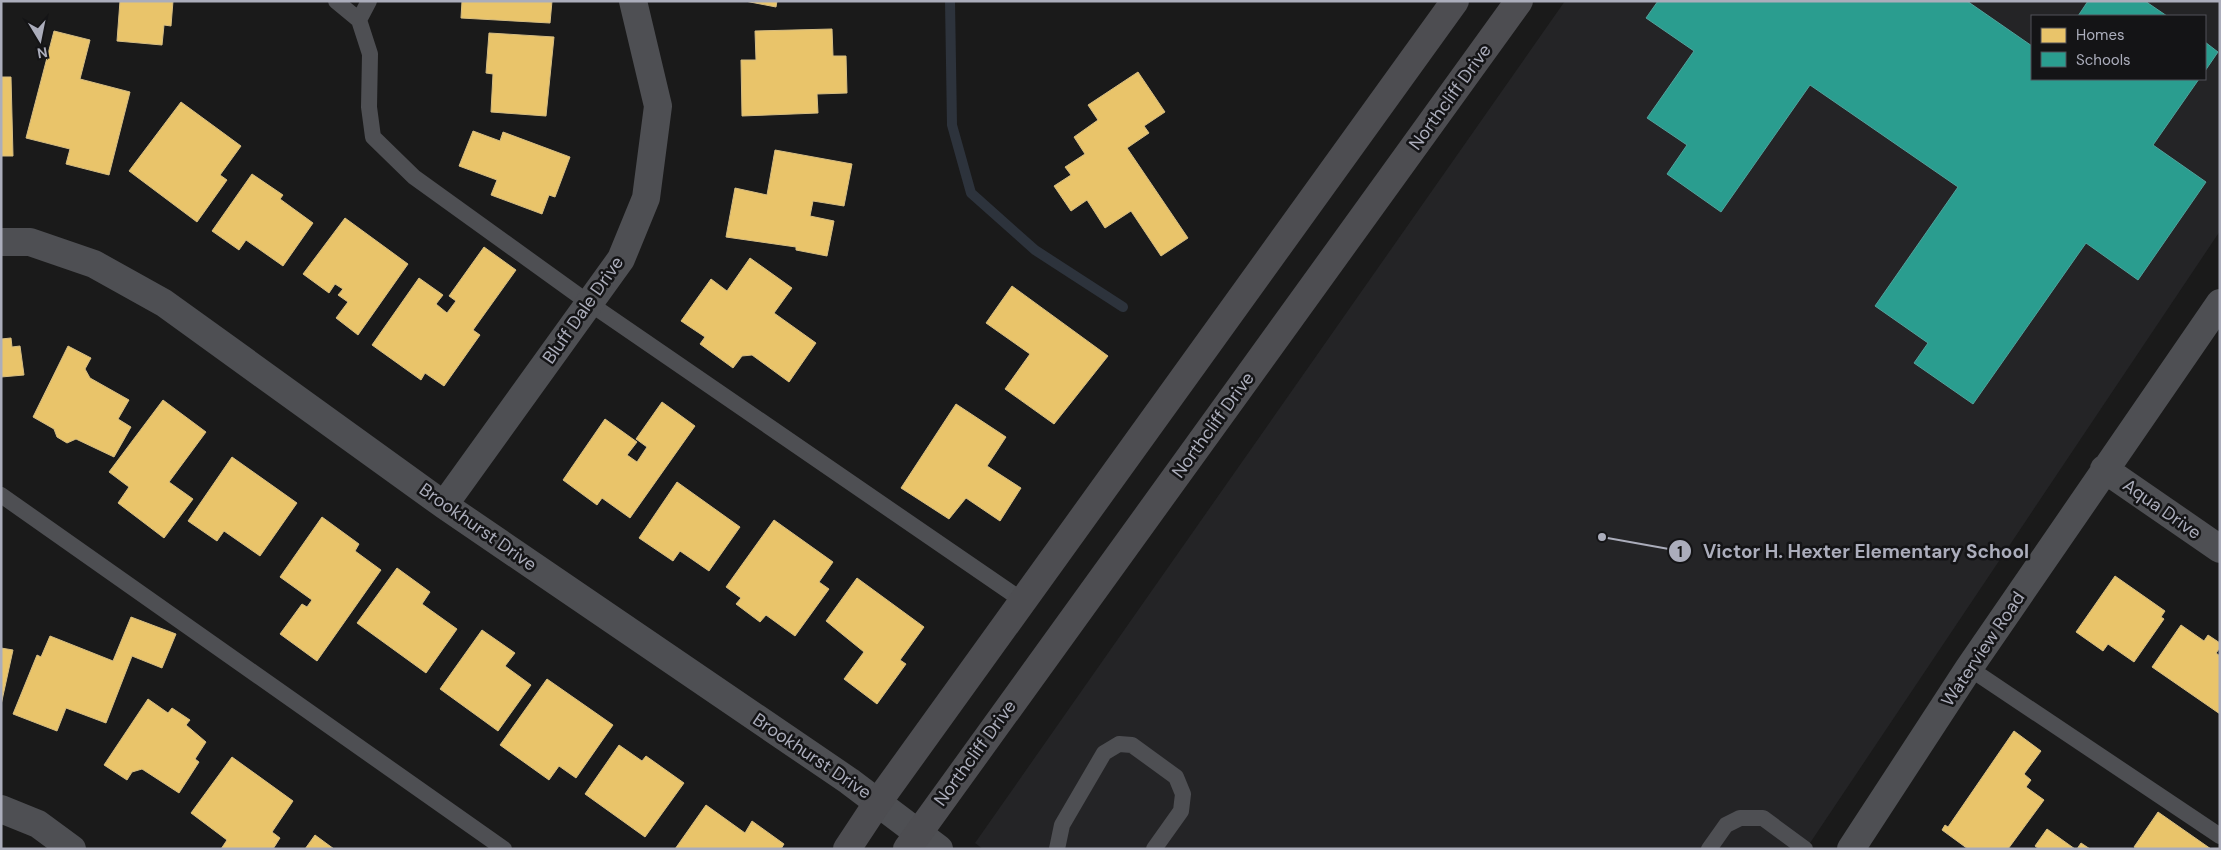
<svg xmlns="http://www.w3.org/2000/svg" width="2221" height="850" font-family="'DM Sans',sans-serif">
	<rect width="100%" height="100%" fill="#1a1a1a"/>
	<path fill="#242426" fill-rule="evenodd" d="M1565,1H2219L2220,231L1806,849H983L975,843ZM2032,16H2205V79H2032Z"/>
	<path fill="#e9c46a" stroke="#d6bd82" d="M120,1H173L171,26L164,25L162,45L117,41Z
		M462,1H552L550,23L461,18Z
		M745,1H777L776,7Z
		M832,29L833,56H846L847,93L817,94L818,113L742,116L741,60H756L755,31Z
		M54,31L90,40L80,79L130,92L109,175L66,164L70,149L26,138Z
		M489,33L554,37L546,116L491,112L493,74L486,73Z
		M1138,72L1165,112L1144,126L1149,133L1127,148L1188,238L1161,256L1131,211L1105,228L1087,200L1071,211L1054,186L1071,175L1065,167L1085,154L1074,137L1098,120L1088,105Z
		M1,77H11L13,156H1Z
		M181,102L241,146L220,175L227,180L197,222L129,171Z
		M473,131L500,141L503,132L570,157L555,197L549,195L542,214L491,195L497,180L459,166Z
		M775,150L852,164L844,206L813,201L810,216L834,221L827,256L796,250V247L726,237L735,188L767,195Z
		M252,174L283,195L280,199L313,223L283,266L246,240L239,250L212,231Z
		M345,218L408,264L358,335L336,318L348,302L338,295L343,289L335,284L329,293L303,274Z
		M484,247L516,270L473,330L480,335L444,386L425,373L421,380L372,345L419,278L443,295L436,304L447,313L456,301L449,296Z
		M750,258L792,288L774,313L816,343L789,382L752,355L742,356L733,368L700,344L705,337L681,321L711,279L727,291Z
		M1012,286L1108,356L1054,424L1005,389L1030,354L986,323Z
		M11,338L12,347L20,346L24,375L1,377V339Z
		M68,346L91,358L85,369L90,378L129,400L118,419L131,427L114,457L76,439L67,443L57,437L54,429L33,417Z
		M163,400L206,432L169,482L193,499L164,538L118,503L129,487L109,472Z
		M662,402L695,426L630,518L602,498L597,505L563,480L605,419L637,442L627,455L637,462L647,447L636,439Z
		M956,404L1006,437L987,466L1021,488L1000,521L966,498L949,519L901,488Z
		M232,457L297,503L260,556L224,531L217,541L188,521Z
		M677,482L740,527L709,571L680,551L673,561L639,538Z
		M322,517L359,544L355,551L381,570L317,661L280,634L302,604L307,607L312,600L280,577Z
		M774,520L833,562L819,582L829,589L795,636L766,615L760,622L736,604L741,598L726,587Z
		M397,568L430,592L422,604L457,629L426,673L357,623Z
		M2115,576L2165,611L2161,617L2164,619L2134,662L2108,644L2103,651L2076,632Z
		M857,578L924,627L900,660L906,664L877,704L844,679L864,652L826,621Z
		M131,617L176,634L162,668L132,656L106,723L66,708L57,731L13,714L37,655L41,657L50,636L113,661Z
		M2181,625L2204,641L2208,635L2220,643V648L2216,653L2220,656V714L2152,667Z
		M482,630L515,653L505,666L531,685L498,731L440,689Z
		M1,648L13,650L1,705Z
		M547,679L613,725L576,778L559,766L549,780L500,745Z
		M148,699L168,713L172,708L190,720L186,725L206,742L195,759L199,762L179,793L142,769L132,772L127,780L104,765Z
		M2014,731L2041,751L2024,774L2031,780L2026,787L2044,800L2008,849H1968L1942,830L1945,825L1948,827Z
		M619,745L642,761L646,756L684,783L645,837L585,794Z
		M232,757L293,801L272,832L280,838L273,849H221L227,840L191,813Z
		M706,805L745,833L752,821L784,844L781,849H675Z
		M2158,812L2211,849H2137L2134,847Z
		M2047,829L2075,849H2039L2035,846Z
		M315,835L334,849H305Z
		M2081,843L2090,849H2077Z"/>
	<path fill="#2a9d8f" stroke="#51a29c" d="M1658,1H1967L2032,46V79H2199L2153,145L2206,182L2138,280L2086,243L1973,404L1914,363L1928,343L1875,306L1958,187L1810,85L1721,212L1667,174L1687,145L1647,118L1694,51L1646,18Z
		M2088,1H2145L2167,16H2078Z
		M2205,42L2218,52L2205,71Z"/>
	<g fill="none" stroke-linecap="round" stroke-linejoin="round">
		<path stroke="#2d333c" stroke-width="10" d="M950,1L952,125L971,193L1035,250L1123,307"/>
		<path stroke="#4e4f53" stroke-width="16" d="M336,1L359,20L370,54L369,107L373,137L414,177L589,303L1023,601
			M359,20L369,1
			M1,495L504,849
			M1969,668L2220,836
			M1057,849L1062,825L1104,753L1119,744L1132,745L1176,777L1183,794L1181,811L1154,849
			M1709,849L1726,825L1740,818H1763L1805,849"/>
		<path stroke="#4e4f53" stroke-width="28" d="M1,242H30L94,264L164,303L444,505L849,781L939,849
			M2104,469L2220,549
			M444,505L621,259L646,198L658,106L633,1
			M1,809L38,824L72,849
			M1851,849L1969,668L2220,303"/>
		<path stroke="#4d4d51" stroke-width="28" d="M847,849L878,802L1455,1
			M907,849L1519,1"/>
	</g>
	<g text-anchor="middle" stroke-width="5" stroke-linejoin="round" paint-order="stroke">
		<g font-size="18" fill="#abadbb" stroke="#141416">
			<text transform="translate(1450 97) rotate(-54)" y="6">Northcliff Drive</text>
			<text transform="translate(583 310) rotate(-55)" y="6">Bluff Dale Drive</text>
			<text transform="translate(1213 425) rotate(-54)" y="6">Northcliff Drive</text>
			<text transform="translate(2162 509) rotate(35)" y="6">Aqua Drive</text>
			<text transform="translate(478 527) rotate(35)" y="6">Brookhurst Drive</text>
			<text transform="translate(1983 649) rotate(-56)" y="6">Waterview Road</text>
			<text transform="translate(975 753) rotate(-54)" y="6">Northcliff Drive</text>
			<text transform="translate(812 756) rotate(34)" y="6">Brookhurst Drive</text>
		</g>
	</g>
	<path fill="none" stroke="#abadbb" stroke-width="2" d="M1602 537L1680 551"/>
	<g fill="#abadbb" stroke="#141416" stroke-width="2">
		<circle cx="1602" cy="537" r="5"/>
		<circle cx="1680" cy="551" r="12"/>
	</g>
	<g font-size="15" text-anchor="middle" font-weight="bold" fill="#111">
		<text x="1680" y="557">1</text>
	</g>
	<g font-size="19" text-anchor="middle" font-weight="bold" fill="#abadbb" stroke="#141416" stroke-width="5" stroke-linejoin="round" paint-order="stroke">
		<text x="1866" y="558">Victor H. Hexter Elementary School</text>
	</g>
	<rect width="2221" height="850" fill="none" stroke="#abadbb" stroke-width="5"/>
	<rect x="2031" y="15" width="175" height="65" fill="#141416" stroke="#505158"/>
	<rect x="2041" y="28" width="25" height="15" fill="#e9c46a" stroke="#505158"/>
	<text x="2076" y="40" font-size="15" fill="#abadbb">Homes</text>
	<rect x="2041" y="52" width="25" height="15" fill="#2a9d8f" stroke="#505158"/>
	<text x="2076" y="65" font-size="15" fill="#abadbb">Schools</text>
	<g transform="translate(40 40) rotate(170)" stroke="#141416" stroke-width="4" paint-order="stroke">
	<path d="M0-4L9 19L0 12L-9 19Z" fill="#abadbb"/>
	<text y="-8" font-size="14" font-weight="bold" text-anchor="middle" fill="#abadbb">N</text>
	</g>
</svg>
